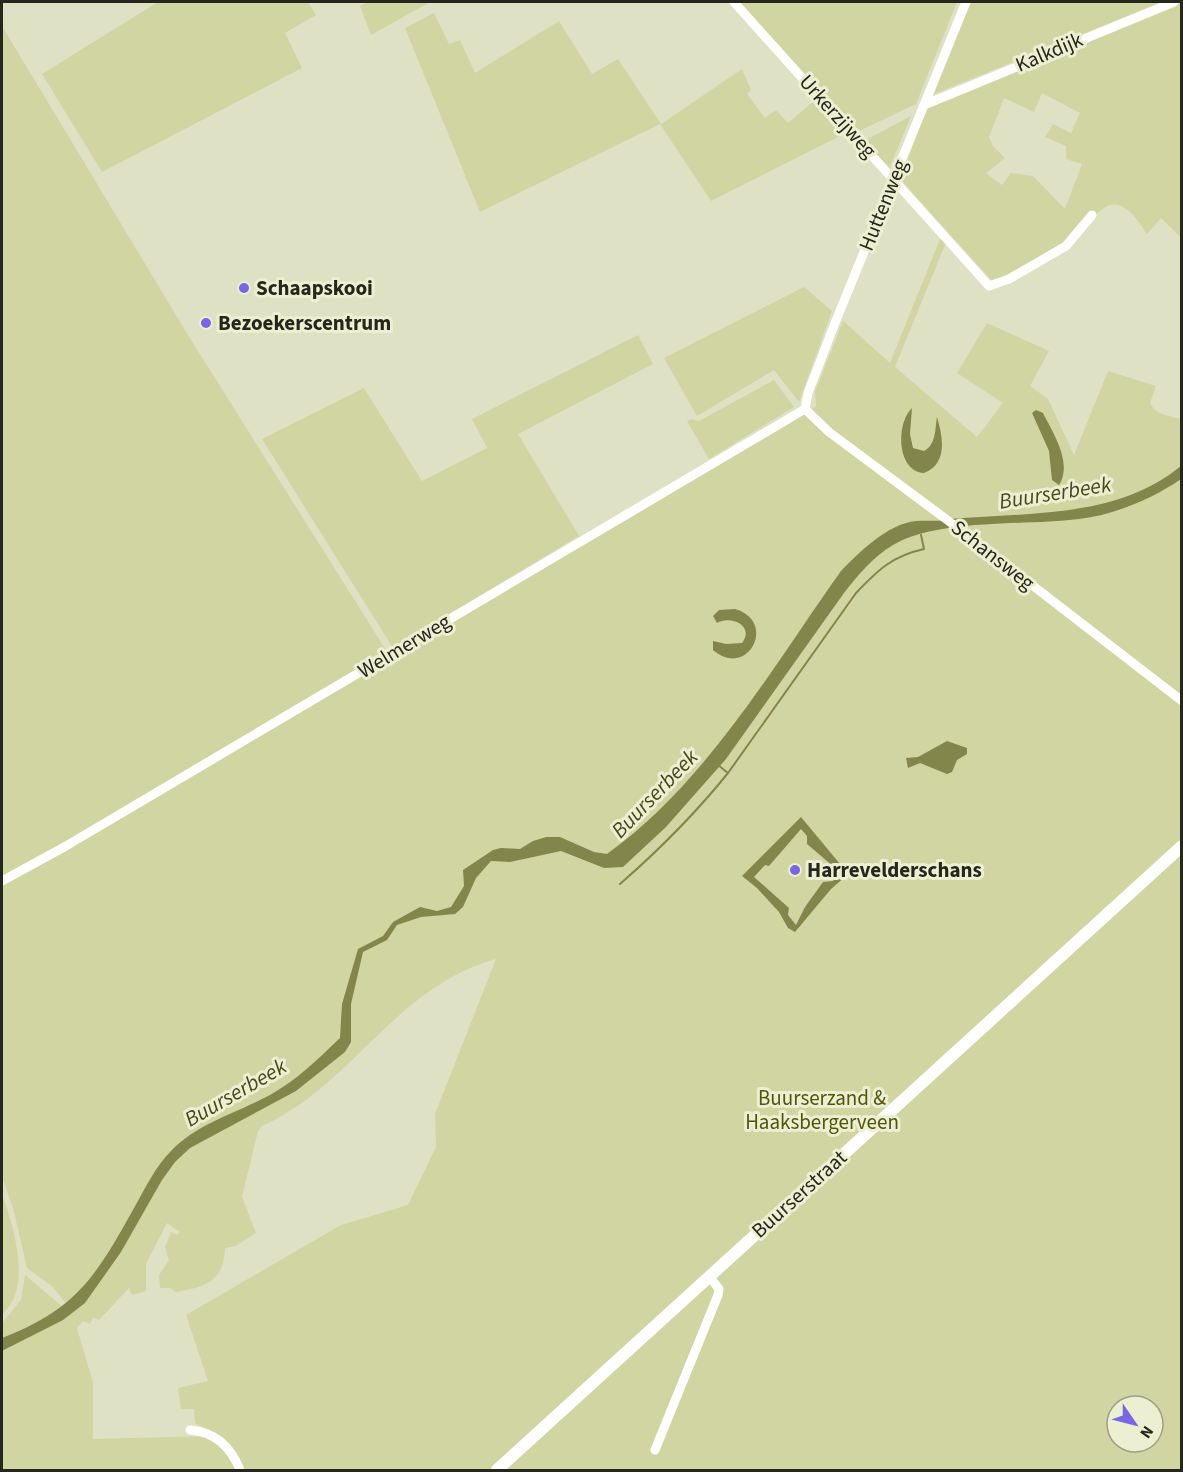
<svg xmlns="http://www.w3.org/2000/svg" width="1183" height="1472" font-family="'Source Sans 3',sans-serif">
	<rect width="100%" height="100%" fill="#dfe1c4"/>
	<path fill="#d1d5a2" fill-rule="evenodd" d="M158,2H308L316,15L285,33L302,68L102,172L42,74Z
		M368,2H430L371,35L360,6Z
		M739,2H957L916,104L857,132Z
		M971,2H1162L934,94Z
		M1181,3V238L1161,218L1147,234C1107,170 1096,227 1061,250C1041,264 1015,272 993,282L900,179L926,111L929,108ZM1042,93L1080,113L1071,133L1053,124L1045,137L1066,146V159L1082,164L1065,209L1033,176L1011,173L1002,185L986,173L1005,158L993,146L989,137L1004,98L1034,112Z
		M434,13L449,44L460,40L475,73L559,21L592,74L618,59L661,124L742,69L751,90L747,94L765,118L776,110L788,123L814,101L844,134L711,201L660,124L480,212L405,28Z
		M2,26L191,340L391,658L816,406L815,392L843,321L890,363L942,234L947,240L895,367L977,437L1003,403L957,373L987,323L1049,351L1030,386L1048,399L1074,455L1108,371L1156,386L1150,403C1156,415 1169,416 1182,419L1181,1470H243L223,1438L195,1423L194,1409H181L178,1388L208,1381L186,1315L341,1225L408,1205L436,1147L435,1114L496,959C395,987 352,1086 262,1126L258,1131L242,1197L256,1233L236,1246L225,1248C224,1281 206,1287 176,1292L170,1288H160L159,1275L169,1260L165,1247L171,1232L177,1235L180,1232L167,1223L146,1264V1291L132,1295L129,1288L99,1320L93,1318L90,1324L83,1321L77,1328L93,1383V1439L210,1436L227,1454L236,1470H2V1351L62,1320L73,1312L53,1287L27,1268L13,1208L2,1177ZM1117,1406H1153V1442H1117Z
		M911,116L889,169L864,141Z
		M804,287L832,311L799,402L774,370L697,416L664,358Z
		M638,335L653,364L518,434L579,536L393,648L262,439L364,388L422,481L487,448L472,419Z
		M774,380L794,407L709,459L687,421L691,419L699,421Z
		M2,1194C14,1228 33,1287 2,1315Z
		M25,1275L63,1307L40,1322L2,1338V1323L21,1300Z"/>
	<path fill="#83864b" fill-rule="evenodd" d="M912,408L910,434L913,448L924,451C936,445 935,429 937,417C943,437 948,464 924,473C896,471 896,423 912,408Z
		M1036,410L1043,413C1053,433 1073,463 1059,485L1052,480L1049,451L1032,413Z
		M1181,466V479C1152,499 1114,515 1079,519C1025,526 940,518 893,545C874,556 857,576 844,593L726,759L666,827L623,867L604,868L561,851L510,862L491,861L476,878L463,907L455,914L421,917L397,925L387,940L363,952L351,1004V1042L345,1052L296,1091L190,1148L175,1162L162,1180L121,1252L85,1303L63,1320L2,1351V1338C77,1309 96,1276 134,1208C145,1189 155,1167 171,1151C198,1123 237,1113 270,1095C297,1080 318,1059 340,1038L342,1004L358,949L383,936L393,922L420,907L437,911L451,907L464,886L463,870L493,850L501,848L520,849L533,841L546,837H560L594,852L607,854C705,784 772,668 841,571C860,552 887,524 916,521C929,520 938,522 950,519C1029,512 1116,519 1181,466Z
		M735,609C778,621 748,680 713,650V641L726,644L742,643C755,626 731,615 717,623L713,616L719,610Z
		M947,741L967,748V754L957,760L952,772L947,774L920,763L908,768L906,758L918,757Z
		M801,817L845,870L846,876L831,889L795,932L788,928L779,912L757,888L742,876ZM801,829L807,836V844L841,873L833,881L823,882L805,907L796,925L788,915L789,908L754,877L765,865L769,866Z"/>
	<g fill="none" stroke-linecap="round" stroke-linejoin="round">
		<path stroke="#83864b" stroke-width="2" d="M728,773L856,593C878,570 892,556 924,549L921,535
			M620,884C659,850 695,814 728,773L718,765"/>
		<path stroke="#fff" stroke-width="9" d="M734,2L989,286L1009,279L1066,246L1092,215
			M924,105L1174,2
			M805,409L829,432L966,534L1182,701
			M805,409L808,393L835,323L966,2
			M2,881L66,846L805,409
			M190,1430C215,1432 231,1447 240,1470
			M655,1450L718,1295L719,1289L709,1276"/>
		<path stroke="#fff" stroke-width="12" d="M497,1470L1182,846"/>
	</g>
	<g fill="#7767e2" stroke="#ecefd1" stroke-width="2">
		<circle cx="244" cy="288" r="6"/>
		<circle cx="206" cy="323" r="6"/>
		<circle cx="795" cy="870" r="6"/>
	</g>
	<g text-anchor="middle" stroke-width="6" stroke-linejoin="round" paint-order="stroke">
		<g font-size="21" fill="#26271c" stroke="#ecefd1">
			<text transform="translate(1049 52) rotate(-23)" y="7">Kalkdijk</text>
			<text transform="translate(838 116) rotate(48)" y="7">Urkerzijweg</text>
			<text transform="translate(883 205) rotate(-68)" y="7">Huttenweg</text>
			<text transform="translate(993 555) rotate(38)" y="7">Schansweg</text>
			<text transform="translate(404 646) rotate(-31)" y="7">Welmerweg</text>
			<text transform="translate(799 1194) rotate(-42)" y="7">Buurserstraat</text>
		</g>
		<g font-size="21" font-weight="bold" fill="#26271c" stroke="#ecefd1" text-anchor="start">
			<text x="256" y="295">Schaapskooi</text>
			<text x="218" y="330">Bezoekerscentrum</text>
			<text x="807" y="877">Harrevelderschans</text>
		</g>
		<g font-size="21" fill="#53550d" stroke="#ecefd1">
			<text x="822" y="1105">Buurserzand &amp;<tspan x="822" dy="24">Haaksbergerveen</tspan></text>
		</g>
		<g font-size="22" font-style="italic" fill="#47491b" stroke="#ecefd1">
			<text transform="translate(1055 492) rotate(-9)" y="8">Buurserbeek</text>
			<text transform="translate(654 793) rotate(-46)" y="8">Buurserbeek</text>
			<text transform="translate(235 1092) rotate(-30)" y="8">Buurserbeek</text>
		</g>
	</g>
	<rect width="1183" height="1472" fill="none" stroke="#26271c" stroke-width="6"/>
	<g transform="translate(1135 1424) rotate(125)"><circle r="28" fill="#ecefd1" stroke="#9d9f89" stroke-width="1.5"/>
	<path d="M0-4.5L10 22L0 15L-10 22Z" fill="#7767e2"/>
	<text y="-9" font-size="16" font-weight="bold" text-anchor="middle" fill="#26271c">N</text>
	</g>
</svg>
